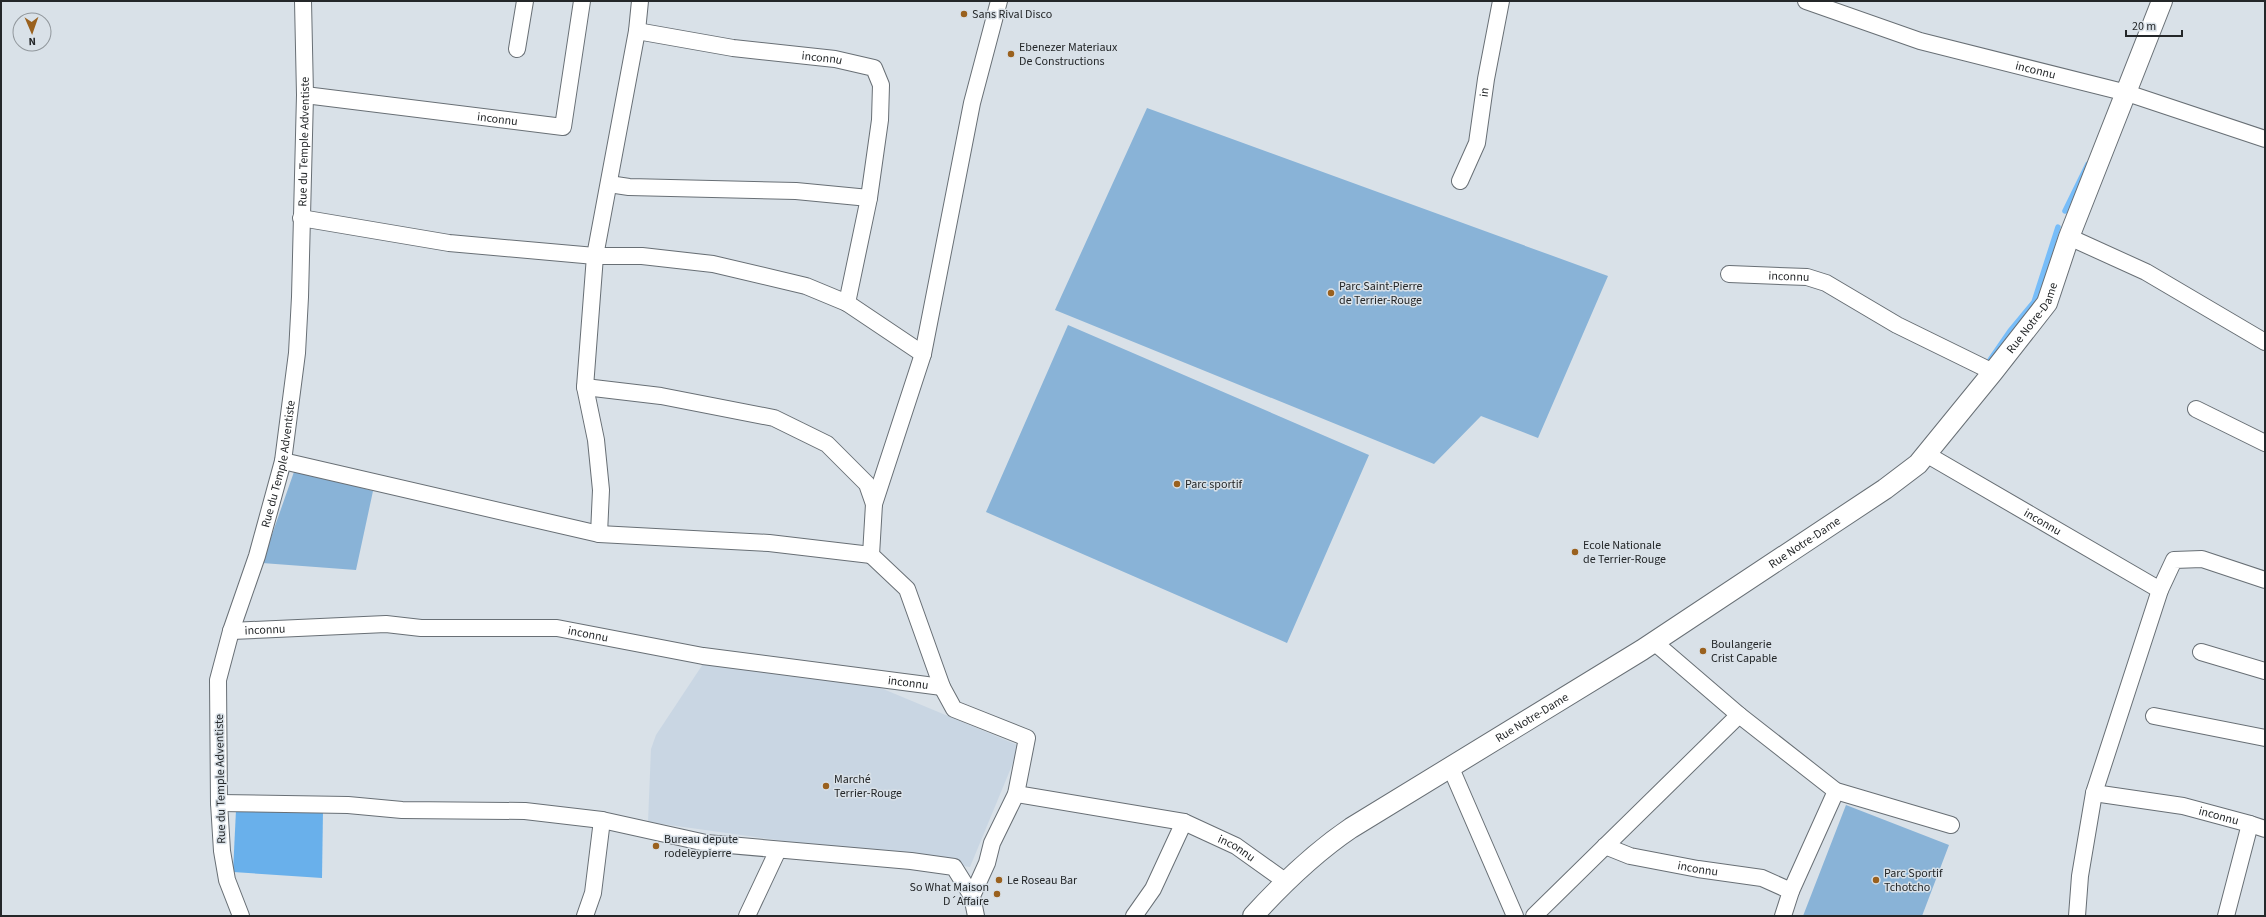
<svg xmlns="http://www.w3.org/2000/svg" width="2266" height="917" font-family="'Source Sans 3',sans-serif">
	<rect width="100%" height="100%" fill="#d9e1e8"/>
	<path fill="#c9d6e3" d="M703,664L876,686L1020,746L970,867L648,822L651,749L656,735Z"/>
	<path fill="#89b3d7" d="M1147,108L1608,276L1538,438L1481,416L1434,464L1055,310Z
		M1068,325L1369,455L1287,643L986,512Z
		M295,469L373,491L356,570L262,563Z
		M1846,805L1949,845L1922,916H1803Z"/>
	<path fill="#69b0eb" d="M236,810H323L322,878L233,872Z"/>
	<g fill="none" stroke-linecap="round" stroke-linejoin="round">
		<path stroke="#77bdf9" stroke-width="5.5" d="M2065,211L2088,164
			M1990,360L2010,331L2034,302L2058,227"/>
		<g stroke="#686f75" stroke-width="18">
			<g id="minor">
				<path id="s1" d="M1806,1L1920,41L2127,93L2265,139"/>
				<path id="s2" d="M637,31L733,48L835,59L874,68L881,85L880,120L869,198L847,303"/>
				<path d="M517,49L525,1"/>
				<path id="s3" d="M305,95L563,127L582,1"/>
				<path id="s4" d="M1460,181L1477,143L1486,79L1501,1"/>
				<path d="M609,184L629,187L796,191L869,198"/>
				<path d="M301,218L449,243L595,256H642L713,264L806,286L847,303L923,354"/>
				<path d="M2069,237L2146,272L2265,342"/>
				<path id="s5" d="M1729,274L1807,277L1826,283L1897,325L1993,372"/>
				<path d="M585,387L661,396L774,418L827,444L867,484L874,504"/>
				<path d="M2196,409L2265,443"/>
				<path id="s6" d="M1926,454L2160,590"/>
				<path d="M283,461L599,534L769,543L871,555"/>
				<path d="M599,534L601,490L596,440L585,387L595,256L637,31L640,1"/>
				<path id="s7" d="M231,631L386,624L421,628H557L703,656L942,687"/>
				<path d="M1654,642L1739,715L1836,791L1951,825"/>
				<path d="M2201,652L2265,671"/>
				<path d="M2154,716L2265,738"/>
				<path d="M1450,766L1515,916"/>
				<path id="s8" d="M2094,793L2183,806L2250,824L2226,916"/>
				<path id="s9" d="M1016,794L1184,822L1236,846L1285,881"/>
				<path d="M219,803L348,805L402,810L525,811L602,820L706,843L911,861L954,867L972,896"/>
				<path d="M2250,824L2265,829"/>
				<path id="s10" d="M1605,846L1630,856L1698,869L1762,878L1791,891"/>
				<path id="s11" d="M241,916L227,880L222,851L219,803L218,680L231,631L257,556L283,461L297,353L300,297L305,95L303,1"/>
				<path d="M585,916L593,893L602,820"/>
				<path d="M747,916L778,850"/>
				<path d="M976,916L972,896L987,863L992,843L1016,794L1027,738L954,709L942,687L907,589L871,555L874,504L923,354L972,103L999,1"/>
				<path d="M1134,916L1153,889L1184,822"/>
				<path d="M1534,916L1739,715"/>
				<path d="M1783,916L1791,891L1836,791"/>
				<path d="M2077,916L2080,876L2094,793L2160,590L2174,560L2202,559L2265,580"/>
			</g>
		</g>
		<g stroke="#686f75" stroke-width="22">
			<g id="tertiary">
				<path id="s12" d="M1253,916C1283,883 1314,853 1351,828L1642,650L1885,489L1918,464L1993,372L2047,303L2069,237L2162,1"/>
			</g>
		</g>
		<use href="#minor" stroke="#fff" stroke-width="16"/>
		<use href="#tertiary" stroke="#fff" stroke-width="20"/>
	</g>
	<g fill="#9a611e" stroke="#d9e1e8" stroke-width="1.5">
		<circle cx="964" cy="14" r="4"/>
		<circle cx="1011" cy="54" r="4"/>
		<circle cx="1331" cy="293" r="4"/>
		<circle cx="1177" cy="484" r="4"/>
		<circle cx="1575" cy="552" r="4"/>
		<circle cx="1703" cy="651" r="4"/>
		<circle cx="826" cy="786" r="4"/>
		<circle cx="656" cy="846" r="4"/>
		<circle cx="999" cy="880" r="4"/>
		<circle cx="1876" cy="880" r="4"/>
		<circle cx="997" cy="894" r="4"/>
	</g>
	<g text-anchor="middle" stroke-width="3" stroke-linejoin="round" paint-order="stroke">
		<g font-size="12" fill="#242729" stroke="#d9e1e8" text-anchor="start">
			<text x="972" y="18">Sans Rival Disco</text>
			<text x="1019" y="51">Ebenezer Materiaux<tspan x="1019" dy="14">De Constructions</tspan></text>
			<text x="1339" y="290">Parc Saint-Pierre<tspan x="1339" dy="14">de Terrier-Rouge</tspan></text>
			<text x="1185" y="488">Parc sportif</text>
			<text x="1583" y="549">Ecole Nationale<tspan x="1583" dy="14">de Terrier-Rouge</tspan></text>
			<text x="1711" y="648">Boulangerie<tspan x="1711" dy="14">Crist Capable</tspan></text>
			<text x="834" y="783">Marché<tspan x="834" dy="14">Terrier-Rouge</tspan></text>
			<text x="664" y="843">Bureau depute<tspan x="664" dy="14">rodeleypierre</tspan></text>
			<text x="1884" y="877">Parc Sportif<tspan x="1884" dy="14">Tchotcho</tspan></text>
			<text x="1007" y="884">Le Roseau Bar</text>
			<text x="989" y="891" text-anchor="end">So What Maison<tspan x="989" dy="14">D´Affaire</tspan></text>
		</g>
		<g font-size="12" fill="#242729" stroke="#d9e1e8">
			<text dy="4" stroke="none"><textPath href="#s2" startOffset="187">inconnu</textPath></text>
			<text dy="4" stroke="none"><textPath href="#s1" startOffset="240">inconnu</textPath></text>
			<text dy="4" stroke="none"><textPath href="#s4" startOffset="93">in</textPath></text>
			<text dy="4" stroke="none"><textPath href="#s3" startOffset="194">inconnu</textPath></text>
			<text dy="4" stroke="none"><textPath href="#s11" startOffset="788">Rue du Temple Adventiste</textPath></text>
			<text dy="4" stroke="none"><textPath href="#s5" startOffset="60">inconnu</textPath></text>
			<text dy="4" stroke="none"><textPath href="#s12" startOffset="992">Rue Notre-Dame</textPath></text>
			<text dy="4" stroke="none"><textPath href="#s11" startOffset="464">Rue du Temple Adventiste</textPath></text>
			<text dy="4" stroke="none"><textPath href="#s6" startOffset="135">inconnu</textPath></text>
			<text dy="4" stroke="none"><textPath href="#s12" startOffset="668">Rue Notre-Dame</textPath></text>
			<text dy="4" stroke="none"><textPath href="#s7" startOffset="34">inconnu</textPath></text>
			<text dy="4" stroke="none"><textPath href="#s7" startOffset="358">inconnu</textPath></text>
			<text dy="4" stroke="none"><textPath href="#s7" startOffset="682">inconnu</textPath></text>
			<text dy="4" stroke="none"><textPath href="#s12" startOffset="344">Rue Notre-Dame</textPath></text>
			<text transform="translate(220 779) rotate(-91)" y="4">Rue du Temple Adventiste</text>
			<text dy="4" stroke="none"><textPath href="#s8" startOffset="127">inconnu</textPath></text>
			<text dy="4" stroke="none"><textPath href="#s9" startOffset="229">inconnu</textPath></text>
			<text dy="4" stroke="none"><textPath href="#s10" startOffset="96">inconnu</textPath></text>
		</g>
	</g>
	<rect width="2266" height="917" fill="none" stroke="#242729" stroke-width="4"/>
	<g transform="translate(32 32) rotate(178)"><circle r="19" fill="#d9e1e8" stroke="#91979c"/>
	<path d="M0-3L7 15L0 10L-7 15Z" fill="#9a611e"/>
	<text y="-6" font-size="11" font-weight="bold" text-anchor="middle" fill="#242729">N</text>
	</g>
	<path d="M2126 30v6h56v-6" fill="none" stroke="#242729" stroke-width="2"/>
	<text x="2132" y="30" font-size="12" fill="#242729" stroke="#d9e1e8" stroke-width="3" paint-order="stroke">20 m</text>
</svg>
